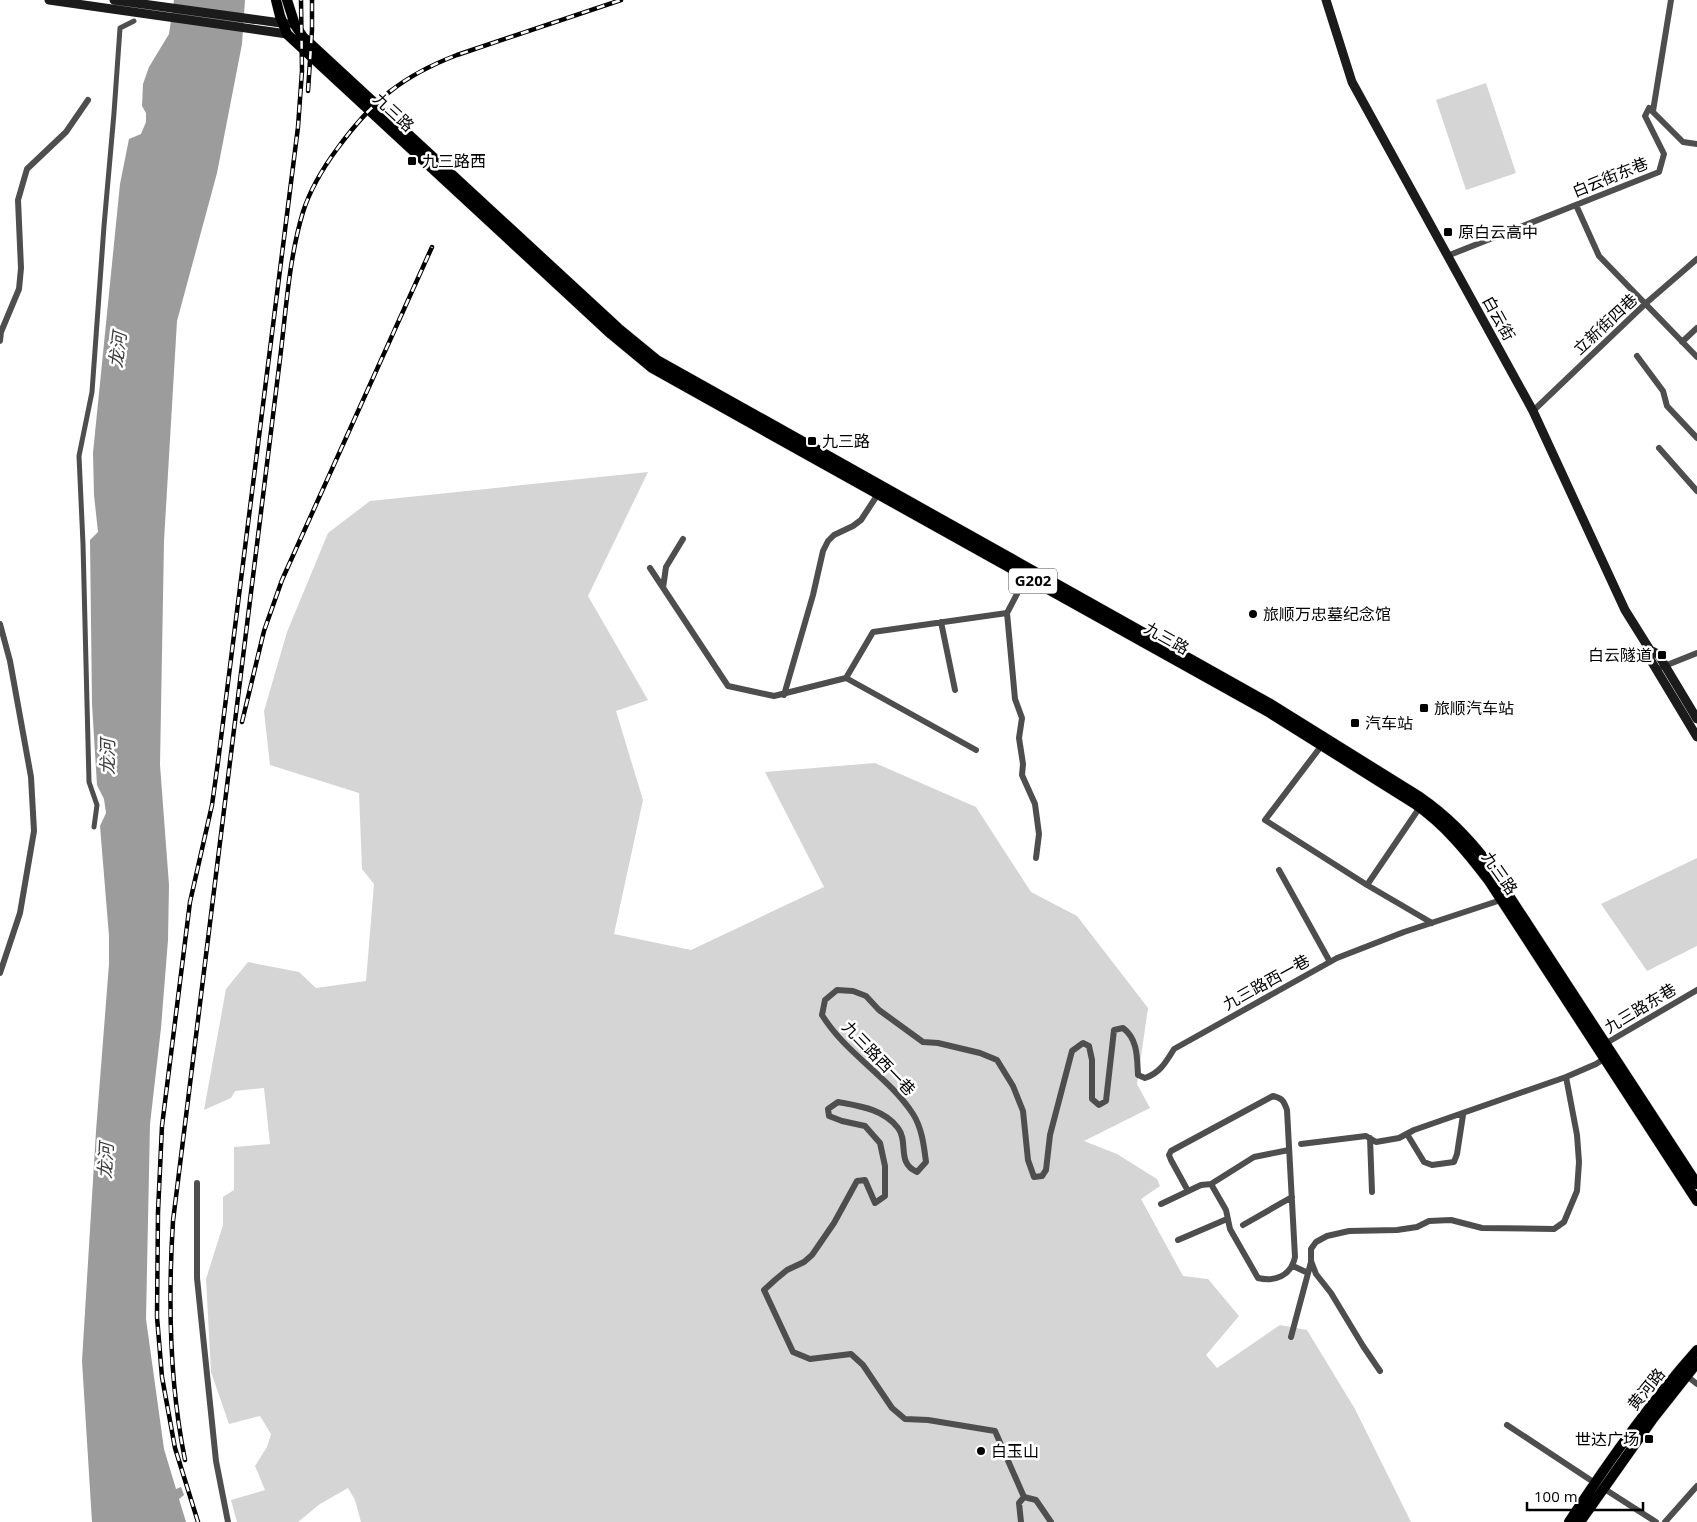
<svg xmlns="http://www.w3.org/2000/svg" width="1697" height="1522" font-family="'Open Sans','Noto Sans SC',sans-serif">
	<rect width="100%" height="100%" fill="#fff"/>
	<path fill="#d5d5d5" d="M1486,83L1516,173L1466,190L1436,100Z
		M648,472L588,596L648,700L616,711L643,800L614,934L691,950L824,887L765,772L875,763L976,807L1031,892L1077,916L1148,1008L1137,1084L1150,1108L1084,1141L1117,1154L1157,1179L1160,1186L1141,1199L1183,1276L1208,1279L1239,1316L1206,1355L1217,1368L1280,1325L1307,1330L1355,1409L1411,1522H361L355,1500L348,1488L320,1504L298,1522H237L231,1500L265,1490L255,1466L267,1447L271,1434L260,1416L229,1424L211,1372L206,1279L223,1225V1197L234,1190V1147L270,1144L264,1088L235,1091L231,1098L204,1110L226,989L248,962L299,972L316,988L366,981L374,884L362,869L359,793L270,765L264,711L287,632L328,533L370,501Z
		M1697,858V946L1647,971L1601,904Z"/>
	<path fill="#9c9c9c" d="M174,0H245L242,44L217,173L177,321L164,541L160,765L169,885L168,940L161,1028L150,1124L146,1319L164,1449L176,1489L181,1487L184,1495L179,1499L186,1522H92L82,1361L96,1131L109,964V936L100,826L106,813L104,799L97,785L92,704L90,540L98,532L94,495L93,453L120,184L129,139L141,134L146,122V113L142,106L143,84L149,67L169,34Z"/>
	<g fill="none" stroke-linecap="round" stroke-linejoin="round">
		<g stroke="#dbdbdb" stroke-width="11">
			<path id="trunk" d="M276,0L280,16L287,34L611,334L652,368L1270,713L1415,804C1445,825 1467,852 1489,881L1697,1201
				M287,0L295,25L303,37L618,328L657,360L1269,703L1420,797C1446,815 1468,837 1487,862L1697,1184
				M1569,1522C1608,1462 1649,1404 1697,1350
				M1580,1522L1652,1420L1697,1363"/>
		</g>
		<path stroke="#4e4e4e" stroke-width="5" d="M94,827L97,805L89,782L83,544L79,456L92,392L104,226L114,113L120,28L134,21"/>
		<path stroke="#4e4e4e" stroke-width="6" d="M1653,111L1671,0
			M1576,205L1599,256L1697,357
			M1447,256L1659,172L1664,154L1645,116L1649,108L1683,142L1697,144
			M0,341L1,332L19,289L21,268L18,200L27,169L66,132L88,100
			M1682,342L1697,328
			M1637,356L1663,391L1667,406L1697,438
			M1533,411L1645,304L1697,259
			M1659,448L1697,491
			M650,568L728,686L774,696L846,678L873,632L1007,613
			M1027,575L1007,613L1015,699L1022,718L1019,738L1023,764L1022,775L1035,804L1039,834L1036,858
			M663,588L666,567L683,539
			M941,622L955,690
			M0,624L10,661L31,777L34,831L20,913L0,973
			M1662,667L1697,653
			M846,678L976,750
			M784,695L813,595L823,551L828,541L834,535L853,526L861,520L880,491
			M1322,745L1265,820L1367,885L1432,923
			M1279,870L1330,962
			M1367,885L1420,807
			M1603,1045L1697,990
			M1407,1134L1424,1162L1432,1165L1454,1162L1457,1154L1463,1115
			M1370,1138L1372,1192
			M1301,1144L1366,1136L1376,1142L1399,1138L1414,1130L1566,1077
			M197,1183V1278L216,1461L228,1522
			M1188,1191L1171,1160L1169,1155L1171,1151L1273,1096C1282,1098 1284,1101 1287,1110L1295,1257C1291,1276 1275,1282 1258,1278L1230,1229L1226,1210L1211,1184
			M1161,1204L1201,1185L1211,1184L1254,1157L1289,1150
			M1243,1225L1292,1197
			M1178,1240L1227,1219
			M1293,1266L1308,1273
			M1291,1337L1311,1262
			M1380,1371L1363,1346L1331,1293L1316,1274L1311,1261V1249L1316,1242L1327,1236L1349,1231L1397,1230L1417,1227L1429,1221L1451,1220L1482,1228L1554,1229L1564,1222L1577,1191L1579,1162L1577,1135L1566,1077L1596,1064L1607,1057
			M1687,1376L1697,1384
			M1507,1425L1595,1483
			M1603,1488L1656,1522
			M1024,1497L995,1431L928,1420L905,1419L892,1408L863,1365L851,1354L810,1359L793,1352L764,1290L775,1280L787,1270L804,1262L812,1255L834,1223L857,1181L865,1180L875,1203L885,1196V1166L880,1143L865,1126L842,1121L829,1116L828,1109L838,1102C859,1106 884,1109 898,1128C909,1142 896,1163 917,1172L926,1162C924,1146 922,1128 913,1114C888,1076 846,1054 822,1015L825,1000L837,990L853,991L866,996L879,1010L923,1042L938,1043L980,1053L997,1060L1013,1086L1023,1111L1028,1160L1034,1177L1042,1176L1046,1170L1050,1135L1072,1051L1083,1043L1089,1046L1092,1060V1099L1099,1105L1106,1101L1114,1030L1123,1028C1138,1039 1137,1058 1138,1075L1145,1078C1160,1073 1166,1062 1174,1049L1337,958L1404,932L1504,899
			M1024,1497L1036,1500L1051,1522
			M1021,1522L1019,1503L1024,1497
			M1665,1522L1697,1486"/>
		<path stroke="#1b1b1b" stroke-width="9" d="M49,0L287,34
			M114,0L288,24
			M1326,0L1352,82L1533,411L1625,610L1650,650V659L1697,737
			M1650,650L1658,654L1697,719"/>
		<use href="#trunk" stroke="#000" stroke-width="10"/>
		<g stroke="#000" stroke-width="4.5">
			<path id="rail" d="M308,91L312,30V0
				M242,722L264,631L282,580L432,247
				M185,1460C169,1381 168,1301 173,1221L280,359C286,311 289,258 303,212C310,190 323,168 337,149C372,101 402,76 457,55L621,0
				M198,1522L175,1448L162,1377L157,1317L158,1212L162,1126L190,902L212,805L218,762L298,127L302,71L301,0"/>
		</g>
		<use href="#rail" stroke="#fff" stroke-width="2.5" stroke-dasharray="8" stroke-linecap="butt"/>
	</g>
	<g fill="#000" stroke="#fff" stroke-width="2">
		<rect x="407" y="156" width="10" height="10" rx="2.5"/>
		<rect x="1443" y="227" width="10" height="10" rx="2.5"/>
		<rect x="807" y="436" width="10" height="10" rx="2.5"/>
		<circle cx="1253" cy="614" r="5"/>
		<rect x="1657" y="650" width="10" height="10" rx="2.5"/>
		<rect x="1419" y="703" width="10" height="10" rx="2.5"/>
		<rect x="1350" y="718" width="10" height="10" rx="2.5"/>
		<rect x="1644" y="1434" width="10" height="10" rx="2.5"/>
		<circle cx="981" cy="1451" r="5"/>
	</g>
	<g text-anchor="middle" stroke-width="5" stroke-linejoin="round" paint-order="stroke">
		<rect fill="#fff" stroke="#4c4c4c" stroke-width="1" x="1009" y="568.5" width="48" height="25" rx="4"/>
		<g font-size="15" font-weight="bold" fill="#000">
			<text x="1033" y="586">G202</text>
		</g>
		<g font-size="16" fill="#000" stroke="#fff">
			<text transform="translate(394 112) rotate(43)" y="6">九三路</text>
			<text transform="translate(1610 177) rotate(-22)" y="6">白云街东巷</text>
			<text transform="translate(1499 318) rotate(61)" y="6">白云街</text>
			<text transform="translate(1605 324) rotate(-43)" y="6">立新街四巷</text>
			<text transform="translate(1167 638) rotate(29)" y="6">九三路</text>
			<text transform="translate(1500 873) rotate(55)" y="6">九三路</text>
			<text transform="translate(1266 982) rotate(-29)" y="6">九三路西一巷</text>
			<text transform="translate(1640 1008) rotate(-31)" y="6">九三路东巷</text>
			<text transform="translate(879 1058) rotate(46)" y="6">九三路西一巷</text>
			<text transform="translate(1646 1389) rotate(-51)" y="6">黄河路</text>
		</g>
		<g font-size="16" fill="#000" stroke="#fff" text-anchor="start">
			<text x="422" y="167">九三路西</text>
			<text x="1458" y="238">原白云高中</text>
			<text x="822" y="447">九三路</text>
			<text x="1263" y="620">旅顺万忠墓纪念馆</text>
			<text x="1652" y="661" text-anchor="end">白云隧道</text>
			<text x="1434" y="714">旅顺汽车站</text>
			<text x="1365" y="729">汽车站</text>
			<text x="1639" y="1445" text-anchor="end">世达广场</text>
			<text x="991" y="1457">白玉山</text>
		</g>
		<g font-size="18" font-style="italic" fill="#3d3d3d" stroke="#fff">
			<text transform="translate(118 350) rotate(-83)" y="6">龙河</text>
			<text transform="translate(108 757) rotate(-90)" y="6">龙河</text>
			<text transform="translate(106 1161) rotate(-87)" y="6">龙河</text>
		</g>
	</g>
	<path d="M1527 1502v8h116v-8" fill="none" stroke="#000000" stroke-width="2.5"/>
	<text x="1534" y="1502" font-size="15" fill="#000000" stroke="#ffffff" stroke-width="4" paint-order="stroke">100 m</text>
</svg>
